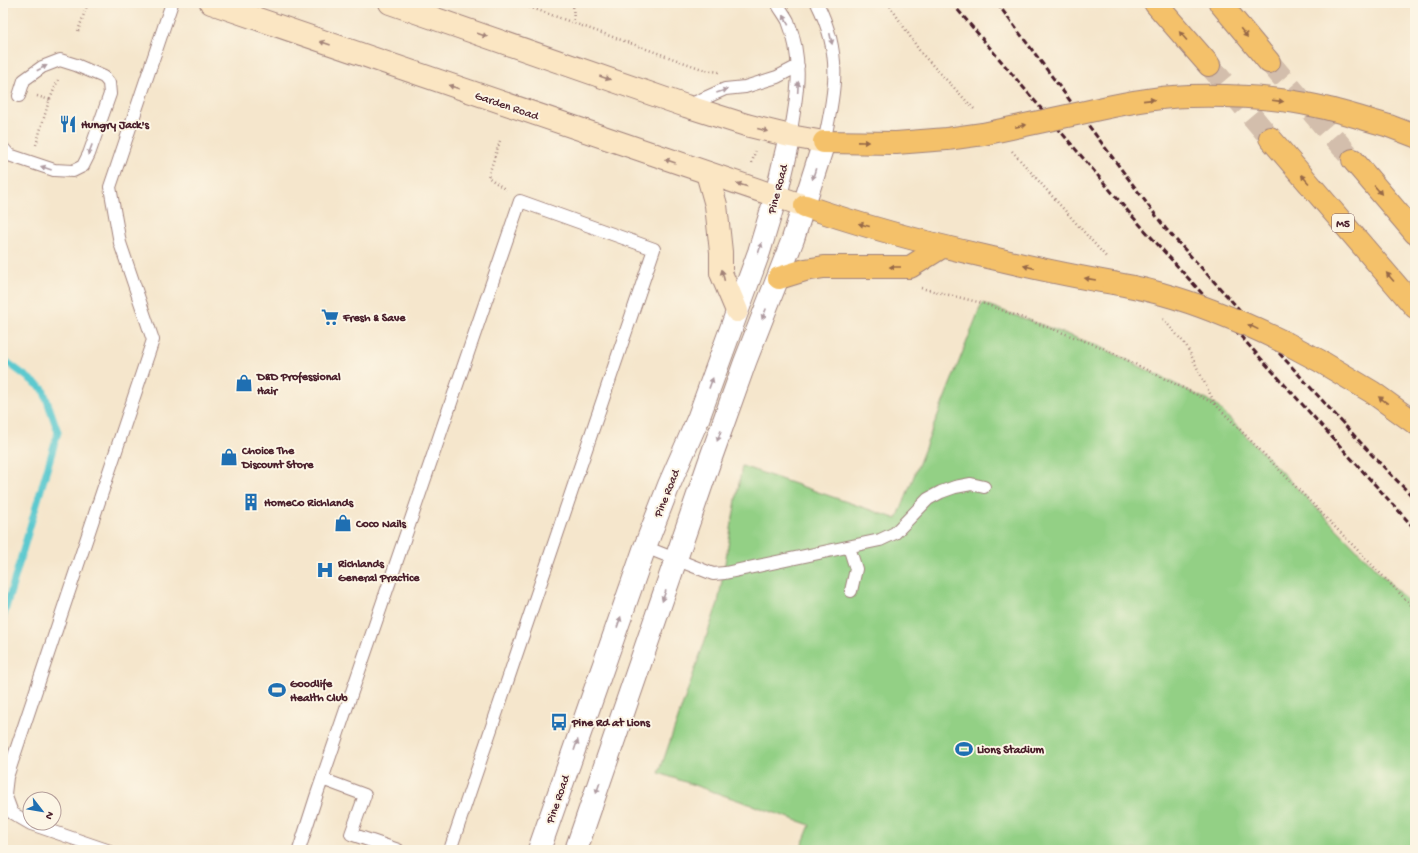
<svg xmlns="http://www.w3.org/2000/svg" width="1418" height="853" font-family="'Gochi Hand',sans-serif">
	<rect width="100%" height="100%" fill="#fcf5e5"/>
	<filter id="ink" filterUnits="userSpaceOnUse"><feTurbulence type="fractalNoise" baseFrequency=".025" numOctaves="2"/><feDisplacementMap in="SourceGraphic" scale="8" xChannelSelector="R" yChannelSelector="G"/><feConvolveMatrix kernelMatrix="1 2 1 2 8 2 1 2 1" color-interpolation-filters="sRGB"/></filter>
	<filter id="wash" filterUnits="userSpaceOnUse"><feTurbulence type="fractalNoise" baseFrequency=".012" numOctaves="4" result="noise"/><feDisplacementMap in="SourceGraphic" scale="16" xChannelSelector="R" yChannelSelector="G"/><feGaussianBlur stdDeviation="0.9" result="paint"/><feColorMatrix in="noise" values="0 0 0 0 0 0 0 0 0 0 0 0 0 0 0 0 0 1.4 0 .05"/><feComposite in="paint" operator="in"/></filter>
	<g filter="url(#wash)">
		<rect width="100%" height="100%" fill="#f5e6cc"/>
		<path fill="#93d085" stroke="#6e7858" d="M982,303L1101,347L1215,404L1415,609V850H800L810,825L659,773L718,603L742,466L897,519Z"/>
		<g fill="none" stroke-linecap="round" stroke-linejoin="round">
			<path stroke="#5bc9cf" stroke-width="7" d="M3,359L43,389L58,432L3,618"/>
		</g>
	</g>
	<g filter="url(#ink)">
		<g fill="none" stroke-linecap="round" stroke-linejoin="round">
			<path stroke="#d3beac" stroke-width="22" stroke-dasharray="22 11" stroke-linecap="butt" d="M1269,62L1353,160
				M1209,65L1270,138"/>
			<g stroke="#a0827c" stroke-width="14">
				<path id="service" d="M777,3C780,9 785,15 788,21C804,61 797,96 790,136
					M817,3C842,53 836,89 824,142
					M687,106L725,89L745,87L777,77L798,66
					M3,148L9,155L54,170L73,171L83,166L89,154L110,94L109,83L104,77L76,65L60,60L42,67L24,80L19,96
					M645,547L713,574L725,573L880,540L895,533L928,499L941,492L955,487L971,484L984,487
					M849,547L856,569L851,591
					M322,779L365,795L351,834L398,850
					M107,850L31,824L12,813L5,794L7,777L153,340L120,243L110,187L172,3
					M299,850L316,797L520,201L654,249L450,850"/>
			</g>
			<g stroke="#a0827c" stroke-width="24">
				<path id="tertiary" d="M539,850L645,547L669,485L698,419L759,252L776,196L790,136
					M576,850L709,463L745,362L793,239L824,142"/>
			</g>
			<g stroke="#a0827c" stroke-width="24">
				<path id="secondary" d="M211,3L805,206
					M390,3L686,106L746,125L790,136L824,142
					M707,173L716,205L721,252V273L737,311"/>
			</g>
			<g stroke="#a0827c" stroke-width="24">
				<path id="motorway" d="M1155,3L1209,65
					M1220,3L1269,62
					M1389,126L1415,136
					M1270,138L1415,307
					M824,142L896,143L947,139L983,134
					M1353,160L1415,233
					M805,206C865,227 926,243 988,257C1030,267 1071,276 1113,283
					M779,278L805,270L824,267H910L942,247
					M1288,344L1320,361L1372,392L1415,423"/>
			</g>
			<path stroke="#a0827c" stroke-width="2.5" stroke-dasharray="1 3" stroke-linecap="butt" d="M518,3L705,70L719,72
				M573,3L574,23
				M888,3L921,53L976,111
				M78,31L88,3
				M37,96L50,100
				M500,141L488,177L506,190
				M36,145L48,104L58,80
				M1012,151L1108,259
				M752,163L755,151
				M921,288L982,303L1101,347L1215,404
				M1163,319L1186,345L1215,404L1415,609"/>
			<use href="#service" stroke="#fff" stroke-width="12"/>
			<use href="#tertiary" stroke="#fff" stroke-width="22"/>
			<use href="#secondary" stroke="#fbe6c3" stroke-width="22"/>
			<use href="#motorway" stroke="#f4c16a" stroke-width="22"/>
			<path stroke="#4a1f2b" stroke-width="3" stroke-dasharray="6 3" stroke-linecap="butt" d="M952,3L1132,216L1415,529
				M997,3L1166,229L1372,455L1415,499"/>
			<g stroke="#a0827c" stroke-width="24" stroke-linecap="butt">
				<path id="motorway-bridge" d="M983,134C1016,127 1048,120 1081,113C1116,105 1153,97 1189,96C1231,95 1275,97 1316,106C1340,111 1364,119 1389,126
					M1113,283C1129,286 1146,289 1162,294C1206,306 1247,324 1288,344"/>
			</g>
			<use href="#motorway-bridge" stroke="#f4c16a" stroke-width="22"/>
		</g>
		<defs><path id="oneway-solid" d="M-6-.8H1V-3.2L6.5 0L1 3.2V.8H-6Z"/></defs>
		<g fill="#ae9aa0">
			<use href="#oneway-solid" transform="translate(786 20) rotate(-116)"/>
			<use href="#oneway-solid" transform="translate(831 39) rotate(78)"/>
			<use href="#oneway-solid" transform="translate(42 68) rotate(-28)"/>
			<use href="#oneway-solid" transform="translate(798 87) rotate(-87)"/>
			<use href="#oneway-solid" transform="translate(722 91) rotate(-19)"/>
			<use href="#oneway-solid" transform="translate(90 150) rotate(111)"/>
			<use href="#oneway-solid" transform="translate(46 168) rotate(-161)"/>
			<use href="#oneway-solid" transform="translate(814 174) rotate(107)"/>
			<use href="#oneway-solid" transform="translate(760 248) rotate(-72)"/>
			<use href="#oneway-solid" transform="translate(764 314) rotate(112)"/>
			<use href="#oneway-solid" transform="translate(711 383) rotate(-70)"/>
			<use href="#oneway-solid" transform="translate(719 436) rotate(110)"/>
			<use href="#oneway-solid" transform="translate(664 596) rotate(109)"/>
			<use href="#oneway-solid" transform="translate(619 622) rotate(-71)"/>
			<use href="#oneway-solid" transform="translate(576 745) rotate(-71)"/>
			<use href="#oneway-solid" transform="translate(598 788) rotate(109)"/>
		</g>
		<g fill="#966847">
			<use href="#oneway-solid" transform="translate(1244 33) rotate(51)"/>
			<use href="#oneway-solid" transform="translate(1183 36) rotate(-131)"/>
			<use href="#oneway-solid" transform="translate(1149 100) rotate(-6)"/>
			<use href="#oneway-solid" transform="translate(1278 101) rotate(7)"/>
			<use href="#oneway-solid" transform="translate(1021 126) rotate(-12)"/>
			<use href="#oneway-solid" transform="translate(863 142) rotate(1)"/>
			<use href="#oneway-solid" transform="translate(1305 179) rotate(-131)"/>
			<use href="#oneway-solid" transform="translate(1378 190) rotate(50)"/>
			<use href="#oneway-solid" transform="translate(864 225) rotate(-165)"/>
			<use href="#oneway-solid" transform="translate(895 267) rotate(180)"/>
			<use href="#oneway-solid" transform="translate(1029 267) rotate(-167)"/>
			<use href="#oneway-solid" transform="translate(1390 277) rotate(-131)"/>
			<use href="#oneway-solid" transform="translate(1090 279) rotate(-171)"/>
			<use href="#oneway-solid" transform="translate(1253 327) rotate(-154)"/>
			<use href="#oneway-solid" transform="translate(1383 400) rotate(-144)"/>
		</g>
		<g fill="#a28277">
			<use href="#oneway-solid" transform="translate(482 35) rotate(19)"/>
			<use href="#oneway-solid" transform="translate(325 43) rotate(-161)"/>
			<use href="#oneway-solid" transform="translate(605 78) rotate(19)"/>
			<use href="#oneway-solid" transform="translate(454 87) rotate(-161)"/>
			<use href="#oneway-solid" transform="translate(763 130) rotate(14)"/>
			<use href="#oneway-solid" transform="translate(670 161) rotate(-161)"/>
			<use href="#oneway-solid" transform="translate(742 185) rotate(-162)"/>
			<use href="#oneway-solid" transform="translate(723 275) rotate(-104)"/>
		</g>
	</g>
	<defs>
		<g id="restaurant-bare" transform="scale(1.38)"><path d="M-5-6h1v4h1v-4h1v4h1v-4h1v5L-1.5 .5V6h-2V.5L-5-1ZM5-6V6H3V1.5H1.5Q1.5-4 5-6Z" fill="#1f6fb2" stroke="#fcf5e5" stroke-width="2.5" paint-order="stroke"/></g>
		<g id="supermarket-bare" transform="scale(1.38)"><path d="M-6-5.5h2.5l.6 2H6L4.5 2H-2.5L-4.4-4H-6ZM-1.5 3.2a1.3 1.3 0 1 0 .1 0ZM3 3.2a1.3 1.3 0 1 0 .1 0Z" fill="#1f6fb2" stroke="#fcf5e5" stroke-width="2.5" paint-order="stroke"/></g>
		<g id="shop-bare" transform="scale(1.38)"><path d="M-5-2.5h2.3a2.7 3.5 0 0 1 5.4 0H5L5.5 6h-11ZM-1.5-2.5h3a1.5 2.3 0 0 0-3 0Z" fill="#1f6fb2" stroke="#fcf5e5" stroke-width="2.5" paint-order="stroke"/></g>
		<g id="building-bare" transform="scale(1.38)"><path d="M-4-6H4V6H1V3H-1V6H-4ZM-2.5-4.3h1.7v1.8h-1.7ZM.8-4.3h1.7v1.8H.8ZM-2.5-1h1.7V.8h-1.7ZM.8-1h1.7V.8H.8Z" fill="#1f6fb2" stroke="#fcf5e5" stroke-width="2.5" paint-order="stroke"/></g>
		<g id="hospital-bare" transform="scale(1.38)"><path d="M-5-5h3v3.5h4V-5h3V5h-3V1.5h-4V5h-3Z" fill="#1f6fb2" stroke="#fcf5e5" stroke-width="2.5" paint-order="stroke"/></g>
		<g id="stadium-bare" transform="scale(1.38)"><path d="M0-5a6.5 5 0 1 0 0 10a6.5 5 0 1 0 0-10ZM-3.5-1.8h7v3.6h-7Z" fill="#1f6fb2" stroke="#fcf5e5" stroke-width="2.5" paint-order="stroke"/></g>
		<g id="bus-bare" transform="scale(1.38)"><path d="M-5-6H5V4H4V6H2V4H-2V6H-4V4H-5ZM-3.5-4V0h7V-4ZM-3.5 1.2v1.5H-2V1.2ZM2 1.2v1.5H3.5V1.2Z" fill="#1f6fb2" stroke="#fcf5e5" stroke-width="2.5" paint-order="stroke"/></g>
	</defs>
	<g fill-rule="evenodd">
		<use href="#restaurant-bare" x="68" y="124"/>
		<use href="#supermarket-bare" x="330" y="317"/>
		<use href="#shop-bare" x="244" y="383"/>
		<use href="#shop-bare" x="229" y="457"/>
		<use href="#building-bare" x="251" y="502"/>
		<use href="#shop-bare" x="343" y="523"/>
		<use href="#hospital-bare" x="325" y="570"/>
		<use href="#stadium-bare" x="277" y="690"/>
		<use href="#bus-bare" x="559" y="722"/>
		<use href="#stadium-bare" x="964" y="749"/>
	</g>
	<g text-anchor="middle" stroke-width="4" stroke-linejoin="round" paint-order="stroke">
		<rect fill="#fcf5e5" stroke="#7f5f63" stroke-width="1" x="1332" y="214" width="22" height="18" rx="3"/>
		<g font-size="11" font-weight="bold" fill="#4a1f2b">
			<text x="1343" y="227">M5</text>
		</g>
		<g font-size="12" fill="#4a1f2b" stroke="#fcf5e5">
			<text transform="translate(507 105) rotate(19)" y="4">Garden Road</text>
			<text transform="translate(777 189) rotate(-75)" y="4">Pine Road</text>
			<text transform="translate(666 493) rotate(-68)" y="4">Pine Road</text>
			<text transform="translate(557 799) rotate(-71)" y="4">Pine Road</text>
		</g>
		<g font-size="12" font-weight="bold" fill="#4a1f2b" stroke="#fcf5e5" text-anchor="start">
			<text x="81" y="128">Hungry Jack's</text>
			<text x="343" y="321">Fresh &amp; Save</text>
			<text x="257" y="380">D&amp;D Professional<tspan x="257" dy="14">Hair</tspan></text>
			<text x="242" y="454">Choice The<tspan x="242" dy="14">Discount Store</tspan></text>
			<text x="264" y="506">HomeCo Richlands</text>
			<text x="356" y="527">Coco Nails</text>
			<text x="338" y="567">Richlands<tspan x="338" dy="14">General Practice</tspan></text>
			<text x="290" y="687">Goodlife<tspan x="290" dy="14">Health Club</tspan></text>
			<text x="572" y="726">Pine Rd at Lions</text>
			<text x="977" y="753">Lions Stadium</text>
		</g>
	</g>
	<rect width="1418" height="853" fill="none" stroke="#fcf5e5" stroke-width="16"/>
	<g transform="translate(42 811) rotate(121)"><circle r="19" fill="#fcf5e5" stroke="#b59f9b"/>
	<path d="M0-3L7 15L0 10L-7 15Z" fill="#1f6fb2"/>
	<text y="-6" font-size="11" font-weight="bold" text-anchor="middle" fill="#4a1f2b">N</text>
	</g>
</svg>
